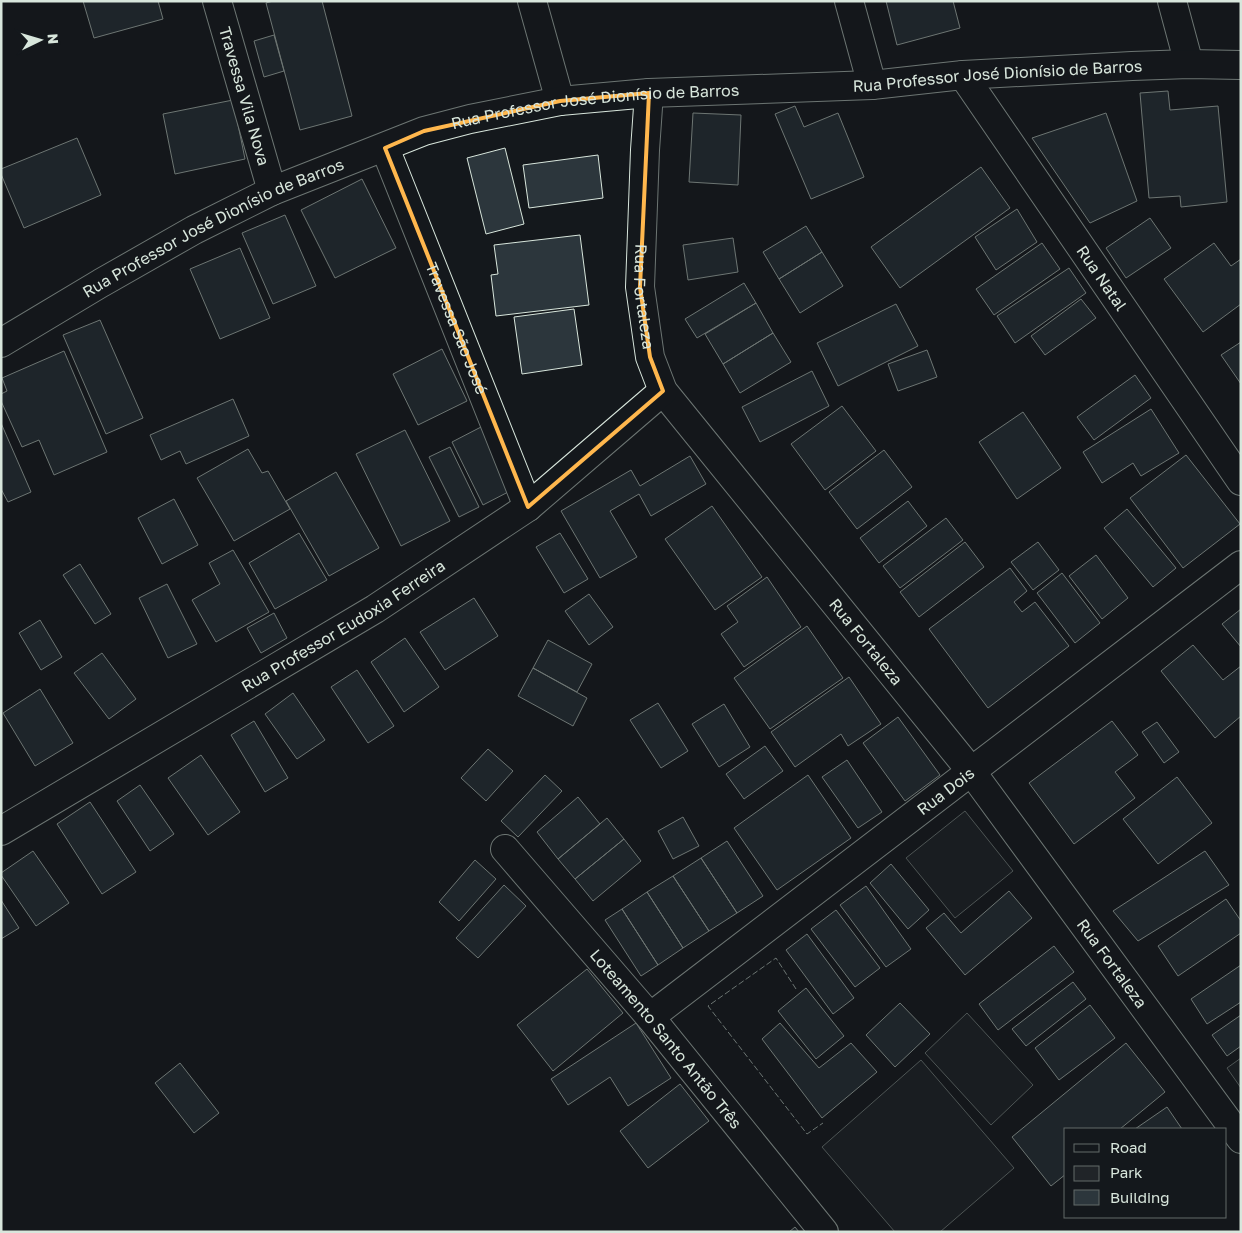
<svg xmlns="http://www.w3.org/2000/svg" width="1242" height="1233" font-family="'Golos Text',sans-serif">
	<rect width="100%" height="100%" fill="#14181c"/>
	<path fill="#202428" stroke="#939e99" d="M965,811L1013,871L955,918L906,858Z
		M967,1013L1033,1085L991,1125L925,1053Z
		M1241,1058V1088L1227,1068Z
		M921,1060L1014,1168L940,1232H895L822,1147Z"/>
	<path fill="#2c363c" stroke="#d8e6dc" d="M83,1H158L163,19L94,38Z
		M273,1H322L352,116L300,130L266,3Z
		M886,1H953L960,28L897,45Z
		M274,35L284,71L264,77L254,41Z
		M1168,91L1170,110L1218,106L1227,202L1181,207L1180,196L1149,198L1140,93Z
		M233,100L245,159L175,174L163,114Z
		M795,106L804,127L838,113L864,177L811,199L775,114Z
		M693,113L741,115L738,185L689,182Z
		M1106,113L1137,201L1090,223L1032,138Z
		M77,138L101,195L24,228L1,174V169Z
		M505,148L524,224L486,234L467,158Z
		M598,155L603,198L529,208L523,165Z
		M981,167L1010,208L900,288L871,247Z
		M362,179L396,248L335,278L301,210Z
		M1017,209L1037,242L996,270L975,237Z
		M285,215L316,286L273,304L242,233Z
		M1150,218L1171,248L1126,278L1106,248Z
		M806,226L822,252L779,279L763,252Z
		M580,235L589,305L496,316L491,275L498,274L494,245Z
		M733,238L738,272L688,280L683,245Z
		M1042,243L1060,269L994,315L976,289Z
		M1214,243L1231,266L1241,259V304L1203,332L1164,279Z
		M240,248L270,318L220,339L190,269Z
		M822,252L843,286L800,313L779,279Z
		M1069,268L1086,293L1015,343L997,316Z
		M744,283L756,303L697,338L685,319Z
		M1081,299L1096,318L1045,355L1031,336Z
		M756,303L773,333L723,364L705,334Z
		M896,304L918,346L838,386L817,343Z
		M574,309L582,365L522,374L514,317Z
		M100,320L143,418L106,434L63,335Z
		M773,333L791,362L740,393L723,364Z
		M1241,342V384L1221,355Z
		M442,349L467,401L418,425L393,374Z
		M927,350L937,377L898,391L888,364Z
		M64,351L107,452L54,475L39,440L22,447L1,401V394L7,391L2,378Z
		M812,371L829,406L760,442L742,407Z
		M1135,375L1151,398L1094,440L1077,417Z
		M233,399L249,436L186,464L180,451L161,460L150,435Z
		M842,406L876,451L825,490L791,444Z
		M1151,409L1179,453L1141,476L1133,463L1102,483L1083,452Z
		M1023,412L1061,468L1017,499L979,442Z
		M1,423L31,492L8,502L1,489Z
		M481,427L512,490L483,505L452,442Z
		M405,430L450,521L401,546L356,454Z
		M450,447L479,507L459,517L429,457Z
		M248,449L262,473L268,471L290,509L234,541L197,478Z
		M884,450L912,487L857,529L829,492Z
		M1186,455L1240,524L1183,568L1130,498Z
		M690,456L706,484L651,516L639,494L610,511L637,557L600,578L561,511L631,470L640,486Z
		M336,472L379,548L329,576L286,501Z
		M174,499L198,545L162,564L138,518Z
		M908,501L927,526L879,563L860,538Z
		M712,506L762,577L715,610L665,539Z
		M1127,509L1176,568L1153,587L1104,528Z
		M946,518L963,540L900,588L883,566Z
		M299,533L327,580L275,609L249,563Z
		M560,533L588,579L564,593L536,547Z
		M965,542L984,567L919,617L900,592Z
		M1038,542L1059,570L1033,590L1011,562Z
		M233,550L269,612L216,642L192,600L220,584L209,563Z
		M1096,555L1128,598L1102,619L1069,576Z
		M80,564L111,614L95,624L63,575Z
		M1010,568L1027,591L1014,602L1022,612L1035,602L1069,646L988,708L929,629Z
		M1062,573L1100,623L1075,643L1037,593Z
		M767,577L801,627L744,667L721,634L738,622L727,606Z
		M167,584L197,644L168,658L139,598Z
		M589,594L613,627L589,645L565,611Z
		M474,598L498,636L445,670L420,632Z
		M1241,609V647L1222,624Z
		M274,613L287,638L261,653L247,628Z
		M40,620L62,657L41,670L19,633Z
		M807,626L843,678L770,729L734,678Z
		M405,638L439,687L404,712L371,662Z
		M548,640L592,664L577,692L533,668Z
		M1193,645L1223,680L1241,666V716L1215,738L1161,671Z
		M102,653L136,699L109,719L74,673Z
		M533,668L587,698L573,726L518,696Z
		M357,670L394,726L368,743L331,687Z
		M849,677L881,724L848,746L841,734L795,767L771,732Z
		M40,689L73,743L35,766L3,713Z
		M293,693L325,740L297,759L265,714Z
		M658,703L688,751L661,768L630,720Z
		M724,704L750,747L719,767L692,724Z
		M898,717L940,775L905,801L863,743Z
		M254,721L288,778L265,792L231,735Z
		M1112,721L1138,755L1115,772L1135,798L1074,844L1029,783Z
		M1157,722L1179,752L1164,763L1142,732Z
		M765,746L783,771L744,799L726,774Z
		M488,749L513,771L486,801L461,778Z
		M201,755L240,812L208,835L168,778Z
		M847,760L882,812L858,828L822,777Z
		M545,775L562,791L518,837L501,821Z
		M808,775L851,838L777,890L734,828Z
		M1177,777L1212,823L1158,864L1123,819Z
		M140,785L174,834L150,851L117,801Z
		M578,797L600,824L558,859L537,832Z
		M90,802L136,872L102,894L57,824Z
		M683,817L699,846L673,859L658,831Z
		M607,818L624,839L575,879L558,859Z
		M624,839L641,861L593,901L575,879Z
		M727,841L763,896L737,913L701,858Z
		M33,851L69,903L36,926L1,875V873Z
		M1205,851L1229,885L1138,941L1113,911Z
		M701,858L737,913L709,931L673,876Z
		M475,860L496,879L459,921L439,902Z
		M891,864L929,910L908,929L870,883Z
		M673,876L709,931L683,948L647,892Z
		M504,885L526,906L478,958L456,938Z
		M866,886L911,949L886,967L840,905Z
		M1009,891L1032,918L965,975L926,928L944,913L961,933Z
		M647,892L683,948L658,965L622,909Z
		M1226,899L1241,921V933L1178,976L1158,946Z
		M1,900L19,928L1,939Z
		M622,909L658,965L641,976L605,920Z
		M836,910L880,968L855,987L811,929Z
		M807,934L854,998L833,1014L786,950Z
		M1054,946L1074,972L998,1030L979,1004Z
		M1241,965V1002L1207,1024L1191,999Z
		M587,969L623,1013L553,1071L517,1025Z
		M1073,982L1086,999L1026,1046L1012,1029Z
		M806,988L844,1036L816,1059L778,1011Z
		M900,1003L930,1034L895,1067L866,1035Z
		M1090,1005L1115,1038L1059,1080L1035,1048Z
		M1241,1015V1046L1227,1056L1212,1035Z
		M636,1023L671,1078L628,1106L610,1077L568,1105L551,1079Z
		M780,1023L819,1068L851,1043L877,1072L822,1118L762,1039Z
		M1126,1043L1165,1092L1120,1129H1066V1174L1051,1186L1012,1137Z
		M180,1063L219,1113L194,1133L155,1083Z
		M680,1084L709,1121L648,1168L620,1131Z
		M1167,1107L1182,1129H1135Z
		M795,1227L799,1232H789Z"/>
	<g fill="none" stroke-linecap="round" stroke-linejoin="round">
		<g stroke="#d8e6dc" stroke-width="30">
			<g id="minor">
				<path id="s1" d="M217,1L272,191"/>
				<path d="M532,1L560,101"/>
				<path d="M849,1L872,85"/>
				<path d="M1172,1L1189,64"/>
				<path id="s2" d="M963,75L1241,481"/>
				<path id="s3" d="M649,93L645,150L640,287L650,357L663,391L971,771L1241,1139"/>
				<path id="s4" d="M385,148L528,507"/>
				<path id="s5" d="M1,343L101,283L194,230L272,191L424,131L470,119L560,101L649,93L872,85L963,75L1132,66L1189,64L1241,65"/>
				<path id="s6" d="M1,831L375,609L528,507L663,391"/>
				<path id="s7" d="M505,849L650,1017L824,1232"/>
				<path id="s8" d="M650,1017L1241,565"/>
			</g>
		</g>
		<use href="#minor" stroke="#14181c" stroke-width="28"/>
		<path stroke="#d8e6dc" stroke-width="1" stroke-dasharray="6 2.5" stroke-linecap="butt" d="M796,989L776,958L708,1006L807,1134L823,1123"/>
	</g>
	<path d="M0 0H1242V1233H0ZM649,93L640,287L650,357L663,391L528,507L385,148L424,131L560,101Z" fill="#14181c" fill-opacity=".55" fill-rule="evenodd"/>
	<path fill="none" stroke="#ffb74d" stroke-width="4" stroke-linejoin="round" d="M649,93L640,287L650,357L663,391L528,507L385,148L424,131L560,101Z"/>
	<g text-anchor="middle" stroke-width="4" stroke-linejoin="round" paint-order="stroke">
		<g font-size="16" fill="#d8e6dc" stroke="#14181c">
			<text dy="6" stroke="none"><textPath href="#s5" startOffset="1052">Rua Professor José Dionísio de Barros</textPath></text>
			<text dy="6" stroke="none"><textPath href="#s1" startOffset="99">Travessa Vila Nova</textPath></text>
			<text dy="6" stroke="none"><textPath href="#s5" startOffset="648">Rua Professor José Dionísio de Barros</textPath></text>
			<text dy="6" stroke="none"><textPath href="#s5" startOffset="242">Rua Professor José Dionísio de Barros</textPath></text>
			<text dy="6" stroke="none"><textPath href="#s2" startOffset="246">Rua Natal</textPath></text>
			<text dy="6" stroke="none"><textPath href="#s3" startOffset="204">Rua Fortaleza</textPath></text>
			<text dy="6" stroke="none"><textPath href="#s4" startOffset="194">Travessa São José</textPath></text>
			<text dy="6" stroke="none"><textPath href="#s6" startOffset="399">Rua Professor Eudoxia Ferreira</textPath></text>
			<text dy="6" stroke="none"><textPath href="#s3" startOffset="624">Rua Fortaleza</textPath></text>
			<text dy="6" stroke="none"><textPath href="#s8" startOffset="372">Rua Dois</textPath></text>
			<text dy="6" stroke="none"><textPath href="#s3" startOffset="1029">Rua Fortaleza</textPath></text>
			<text dy="6" stroke="none"><textPath href="#s7" startOffset="249">Loteamento Santo Antão Três</textPath></text>
		</g>
	</g>
	<rect width="1242" height="1233" fill="none" stroke="#d8e6dc" stroke-width="5"/>
	<rect x="1064" y="1128" width="162" height="90" fill="#14181c" stroke="#626a69"/>
	<rect x="1074" y="1144" width="25" height="8" fill="#14181c" stroke="#626a69"/>
	<text x="1110" y="1153" font-size="15" fill="#d8e6dc">Road</text>
	<rect x="1074" y="1166" width="25" height="15" fill="#202428" stroke="#626a69"/>
	<text x="1110" y="1178" font-size="15" fill="#d8e6dc">Park</text>
	<rect x="1074" y="1190" width="25" height="15" fill="#2c363c" stroke="#626a69"/>
	<text x="1110" y="1203" font-size="15" fill="#d8e6dc">Building</text>
	<g transform="translate(40 40) rotate(85)" stroke="#14181c" stroke-width="4" paint-order="stroke">
	<path d="M0-4L9 19L0 12L-9 19Z" fill="#d8e6dc"/>
	<text y="-8" font-size="14" font-weight="bold" text-anchor="middle" fill="#d8e6dc">N</text>
	</g>
</svg>
